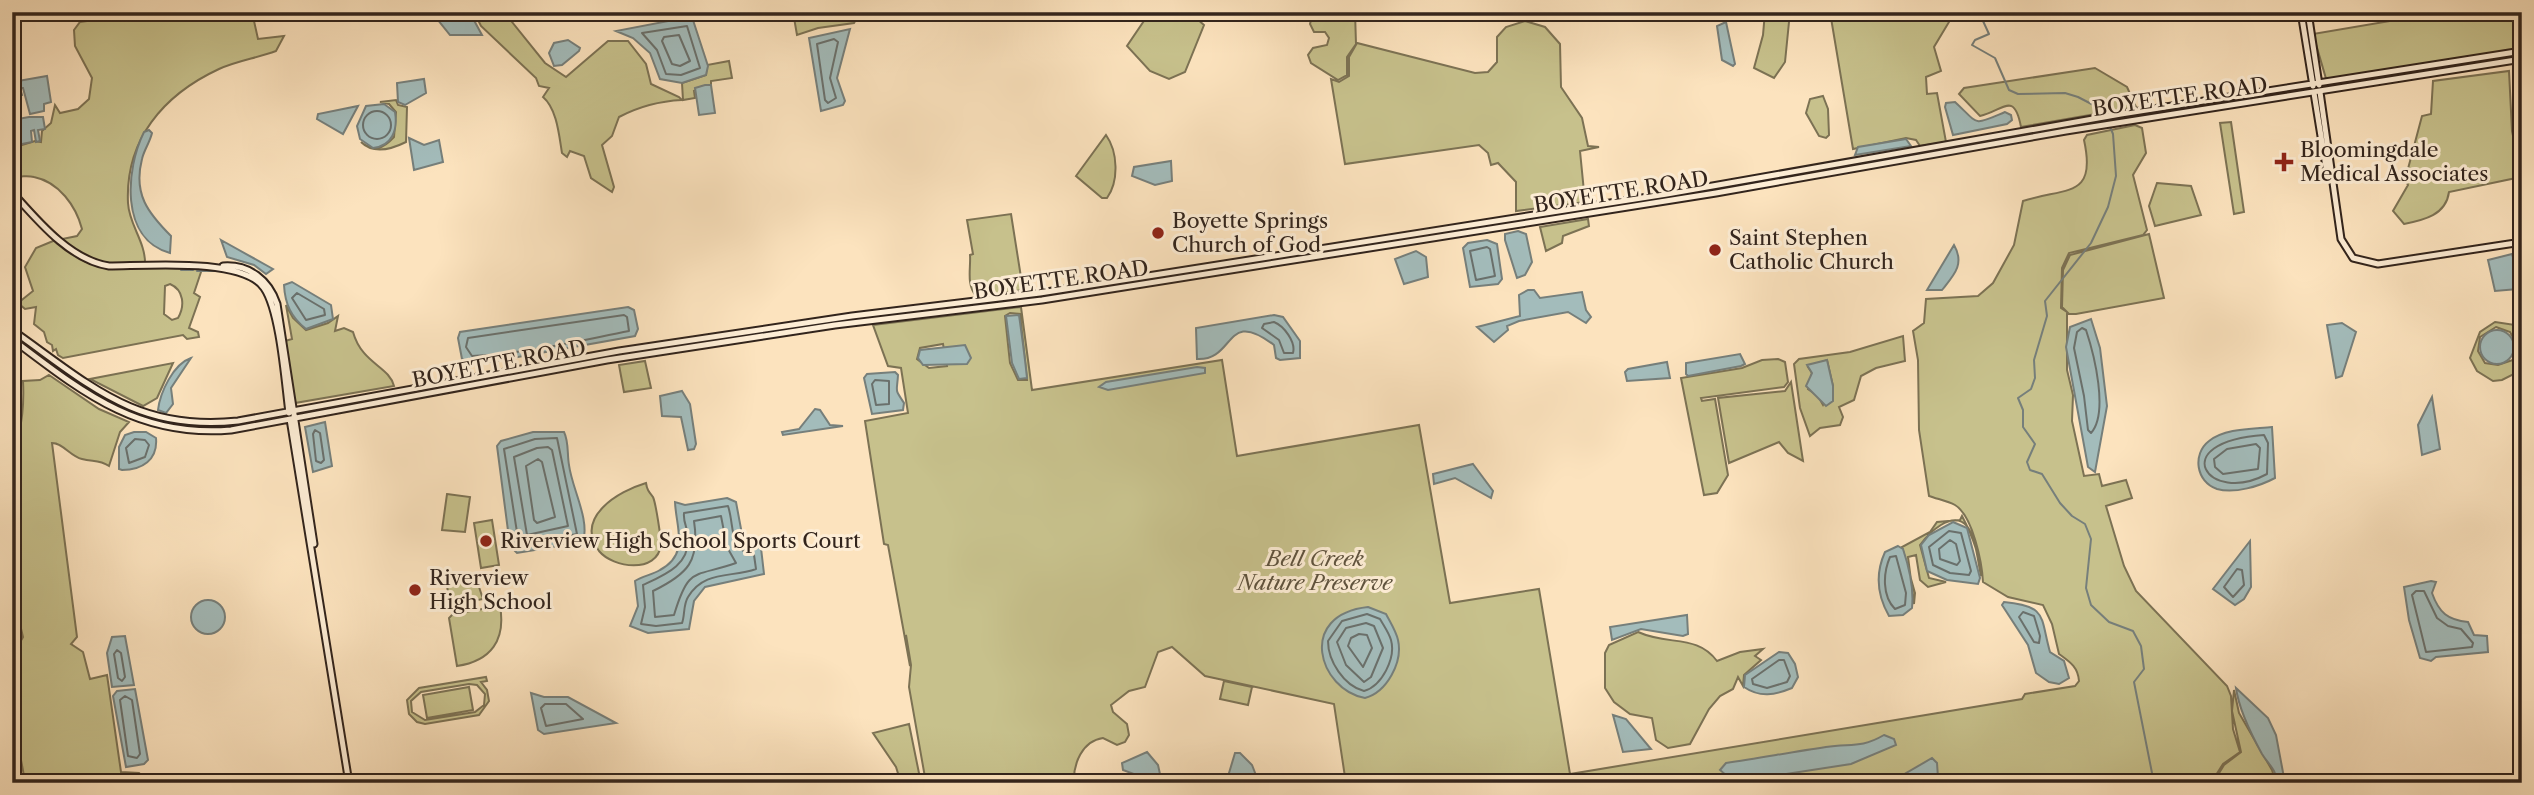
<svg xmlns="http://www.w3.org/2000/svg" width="2534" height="795" font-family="'Libre Caslon Text',serif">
	<rect width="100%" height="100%" fill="#fce3be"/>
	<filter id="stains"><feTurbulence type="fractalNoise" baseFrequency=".00286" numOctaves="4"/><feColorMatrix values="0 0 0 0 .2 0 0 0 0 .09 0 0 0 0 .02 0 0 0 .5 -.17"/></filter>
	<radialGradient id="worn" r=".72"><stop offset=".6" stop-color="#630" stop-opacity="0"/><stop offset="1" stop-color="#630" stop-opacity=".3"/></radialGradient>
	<path fill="#c7c18c" stroke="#7c7254" stroke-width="2" fill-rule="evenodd" d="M114,12H252L258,39L284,36L276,51C257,58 236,61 219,69C163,95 125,140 128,203C129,225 146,242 145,265C108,265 90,265 62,239L77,236L82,229C76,206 59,182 34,177C26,175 19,178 12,175V148L35,141L41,142L42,131L51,123L55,105L60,113L78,109L89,99L92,78L75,46L74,30L80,22L108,18Z
		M474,12H504L545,63L566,77L608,41H628L646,64L651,84L679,97L682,100C660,101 638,107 619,117L612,136L602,145L614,187L612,192L591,178L584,156L570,151L567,157L562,153C559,135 557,109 543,97L549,88L539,86L536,78L481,26Z
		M793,12H860L854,23L818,28L797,35Z
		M1150,12H1189L1204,25L1185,72L1169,79L1150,71L1127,46Z
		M1313,12H1355L1356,44L1347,57V75L1338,80L1311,63L1308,55L1313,48L1327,45L1329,38L1325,32H1314L1310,24Z
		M1765,12H1790L1785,62L1774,78L1754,68L1763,35Z
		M1830,12H1945L1949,22L1934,47L1941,71L1926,77L1927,94L1937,93L1946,142L1920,146L1916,140L1906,138L1853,149Z
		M2443,12H2522V49L2327,82L2313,34Z
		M1525,21L1545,27L1560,44L1561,87L1582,118L1588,146L1599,147L1580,151L1585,202L1516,211V182L1498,163L1491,165L1488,153L1479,145L1345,164L1331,79L1339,82L1349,76V57L1357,43L1475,73L1488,72L1497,62V37L1506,27Z
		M729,61L732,78L711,81V85L694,91L695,98L683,100L682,83L706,75L707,65Z
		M2095,68L2127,87L2136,107L2021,127C2014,90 2003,111 1980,116L1959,94L1964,88Z
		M2509,71L2512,131L2521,173L2516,178L2449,192C2446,215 2424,220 2404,224L2393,211L2408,185L2405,180L2422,116L2431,114L2433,81Z
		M1823,96L1828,109L1829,135L1826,138L1819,136L1806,113L1810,99Z
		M396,100L398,105L407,107L406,142C392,149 374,155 361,142C374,152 383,149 394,137L396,112L389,104L380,102Z
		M2231,122L2244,212L2234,214L2220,123Z
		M2135,125L2142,128L2146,153L2133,175L2147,230L2143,235L2069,253L2062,268L2061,308L2067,312V370L2073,395L2072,421L2084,476L2099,474L2102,486L2126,480L2132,498L2106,506L2124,566L2136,591L2227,686L2231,696L2233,729L2240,752L2223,764L2211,783H1334L1345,777L1334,704L1205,676L1172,647L1158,652L1145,687L1129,691L1111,705L1113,712L1127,724L1129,735L1125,742L1117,745L1103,738C1082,741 1073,764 1074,783H971L970,777L963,778L958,783H926L909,687L911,665L906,635L910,666L888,545L884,544L865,421L908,413L901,368L888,366L873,325L1021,307L1032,390L1222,360L1237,456L1419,425L1450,603L1539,589L1570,774L2022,699L2025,694L2075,686L2079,681C2078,667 2070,662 2059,654L2052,624L2043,605L2008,597L1983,582C1982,563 1973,516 1955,505C1948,501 1937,499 1929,496L1919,430L1918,360L1913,331L1924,323L1926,299L1978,296L1993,283L2014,245L2023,201C2066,187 2097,199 2084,140L2087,135ZM1010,313L1020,314L1027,380H1018L1010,363L1005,316ZM943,344L947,366L929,368L917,359L920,348Z
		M1106,135C1118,152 1119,181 1107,198H1102L1076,176Z
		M2157,183L2191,186L2201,215L2155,226L2149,206Z
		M1011,214L1023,290L976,296C966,284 971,268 970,255L973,254L967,220Z
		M1588,219L1589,226L1563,236L1562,243L1546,251L1540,227Z
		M2149,234L2164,298L2076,314H2069L2062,307L2063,270L2070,255Z
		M58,239L84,261L98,266L202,269L194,293L200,297L189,328L198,332L199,337L187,339L183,335L63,358L58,355L56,349L53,351L52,345L47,342L44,332L34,324L36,307L25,309L18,303L33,291L25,267L36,248ZM170,284C184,290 185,306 178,318L172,320L164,314L165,286Z
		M286,305L293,318L306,330L328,323L338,316L335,331L344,328L353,332C362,364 389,366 394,386L295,403L285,341L292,339Z
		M2495,322L2522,326V370L2502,380L2493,381L2477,371L2470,358L2480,332ZM2496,327L2510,332L2518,347L2513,360L2498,365L2485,363L2478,351L2480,337Z
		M1903,336L1905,361L1876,368L1861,376L1854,400L1839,407L1843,417L1840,425L1820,428L1810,436L1800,408L1794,364L1799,359L1850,352ZM1827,360L1833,386L1823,405L1818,396L1808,389L1812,373L1808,367Z
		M1778,359L1785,362L1788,382L1784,387L1701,398L1702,401L1715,399L1728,475L1717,493L1704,495L1681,378L1742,368L1762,360Z
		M645,361L651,388L624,392L619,365Z
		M173,363L157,398L143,406L90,379Z
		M49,375L99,409L129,422L120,432L109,466C99,459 93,462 82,459C70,456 63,443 52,443L77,637L71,644L83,652L90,679L107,675L121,772L139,773L150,783H25C21,753 12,728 12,699L18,696L12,656L23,637C7,580 14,524 20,466C21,456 17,443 19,433C23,416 24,400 23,381L40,380Z
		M1791,382L1803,461L1788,453L1779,442L1729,463L1718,398L1785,391Z
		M646,483C647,490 649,492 653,497C656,504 661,538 661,545C657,574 613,568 599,551C574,517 619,491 646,483Z
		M447,494L470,497L465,532L442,530Z
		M1962,516C1972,535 1980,554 1981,576C1978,562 1976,538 1967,526C1952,509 1928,534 1920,545L1929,578L1946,582L1928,587L1920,580L1916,555L1908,557L1914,604L1915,593L1902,547L1930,532L1937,522L1960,520Z
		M492,520L499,565L481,568L474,523Z
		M445,573H466L479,587L483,599L450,605Z
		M500,606C506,640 491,661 457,666L449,618L453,614Z
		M1638,632C1669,646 1697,634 1717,661L1740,652L1763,649L1755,656L1761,660L1744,675L1743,686L1738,677L1733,689L1720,696L1709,709L1690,744L1668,748L1656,740L1652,718L1630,714L1614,702L1605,688V653L1609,645Z
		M486,677L487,681L481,682L487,690L489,701L479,715L425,724L417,722L409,714L407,700L419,688ZM469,684L477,685L485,694L484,705L475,712L425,720L412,712L411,701L421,692Z
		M1224,681L1252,687L1248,705L1220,699Z
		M469,687L473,710L427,718L423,695Z
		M2234,690L2239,713L2272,770L2276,783H2213L2224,765L2241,752L2232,711Z
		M909,724L921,783H901L896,767L873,733Z"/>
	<path fill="#a3bcbb" stroke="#767f7b" stroke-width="2" d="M470,13L482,35H450L438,20L440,16Z
		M689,17L693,20L708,66L706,75L682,83L660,79L650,53L633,38L616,31Z
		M1726,22L1735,64L1733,66L1722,60L1717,26Z
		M850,29L837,78L845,101L843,105L821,111L809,38Z
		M568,40L580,48L579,51L562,65L554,66L549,53L554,43Z
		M47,76L51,102L44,104V111L30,114L23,88H20L22,95L12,97V82Z
		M424,79L426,93L405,105L398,102L397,83Z
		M705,85H711L715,113L699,115L695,88Z
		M1955,102C1980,125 1972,126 2005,112L2011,115L2012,120L2007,124L1953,135L1945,107L1946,103Z
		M384,104L395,112C398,130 392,146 373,148L360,139L357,126L366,106Z
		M358,106L343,134L317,119L318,114Z
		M29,117H43L45,129L38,130L40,141L36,142L34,130L31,131L32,142L12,146V120Z
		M149,130L152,133C150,142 144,150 142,159C133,194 148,213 171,236L170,253C119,239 126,168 144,132Z
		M409,138L424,145L439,140L443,162L414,170Z
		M1906,139L1911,146L1855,155L1858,147Z
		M1171,161L1172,181L1155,185L1132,176L1134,167Z
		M1518,231L1526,234L1532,262L1525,275L1517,278L1505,240V234Z
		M221,240L273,269L266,274L254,265L227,257Z
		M1487,240L1497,244L1502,279L1498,284L1470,287L1463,248L1468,243Z
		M1954,245C1965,264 1954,275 1942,290H1927Z
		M1416,251L1426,257L1428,277L1404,284L1395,259Z
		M2512,254L2521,284L2518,289L2495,291L2488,260Z
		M292,282L331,305L333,319L306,329C291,317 285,304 284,285Z
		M1528,290H1534L1540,298L1582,292L1586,310L1591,317L1586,323L1568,312L1519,321L1507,326L1508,330L1494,342L1477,327L1520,316L1519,295Z
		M628,307L634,310L638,329L635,336L490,362L470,363L462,359L458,338L460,332Z
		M1019,315C1022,336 1025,358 1027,378L1019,379L1012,363L1006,316Z
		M1274,315L1283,317L1300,341V358L1280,360L1276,358L1274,345C1224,307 1236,361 1197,359L1196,328Z
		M2091,319L2100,348L2107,406L2095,472L2088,467L2066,347L2070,327Z
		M2342,323L2356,332L2342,376L2336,378L2327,325Z
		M2480 347a17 17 0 1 1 34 0a17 17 0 1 1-34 0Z
		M965,345L971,358L967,364L923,365L918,358L920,350Z
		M1740,354L1745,364L1741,366L1688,376L1686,374V363Z
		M191,358L171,388L173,404L166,413L158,410C160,393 173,364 191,358Z
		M1827,360L1833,386V401L1826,406L1806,386L1812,373L1807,365Z
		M1667,362L1670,378L1627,381L1625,372L1628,369Z
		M1197,367L1205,368V373L1108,390L1099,387L1106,382Z
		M895,372L898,375C897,393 894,388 904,403L903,410L872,414L864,378L867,374Z
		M682,391L690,404L696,444L694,449L688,450L681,417L662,416L660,396Z
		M2432,397L2440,449L2422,455L2418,425Z
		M815,409L820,410L830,425L843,426L783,435L782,432L799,429Z
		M325,422L332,466L313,472L305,427Z
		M2272,427L2275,478C2260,486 2235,494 2217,489C2196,482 2192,454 2209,441C2225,428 2253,429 2272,427Z
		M134,432H146L156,438C158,460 142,470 122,470L119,469V447L125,435Z
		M533,432H564C569,442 567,454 569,465C572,489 590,519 583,542L517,553L510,546L497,446L501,441Z
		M1473,464L1493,491L1491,498L1455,478L1434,484L1433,474Z
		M727,498L736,502L744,545L761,548L764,574L705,587L694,601L689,629L648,633L630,626L638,606L635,581C642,576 652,575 660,570C690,554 676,528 675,502L685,505Z
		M1953,522L1967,528L1980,578L1978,584L1947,580L1927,571L1921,545L1929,535Z
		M2250,541L2251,587L2244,599L2235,605L2213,589Z
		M1898,546L1903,549C1909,567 1914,589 1912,608L1903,615L1889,616C1877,595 1875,574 1885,552Z
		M2431,581L2436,582L2432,593C2439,613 2448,620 2468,622L2474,635L2487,636L2488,652L2436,657L2431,661L2420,658L2409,620L2404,587Z
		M191 617a17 17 0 1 1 34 0a17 17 0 1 1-34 0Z
		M2004,602C2048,606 2040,617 2050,652L2064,661L2069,678L2059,684L2049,682L2036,673L2028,645L2002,605Z
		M1368,607L1386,614C1390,622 1396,631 1398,640C1403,662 1387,692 1365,698C1319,690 1296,615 1368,607Z
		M1687,615L1688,634L1683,636L1641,629L1612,640L1610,627Z
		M125,636L134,685L112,687L107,653L112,637Z
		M1779,652L1788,653L1795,664L1798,677L1792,688C1775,695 1760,698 1744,687L1745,675Z
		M2236,688L2268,718L2276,735L2285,783H2277C2277,770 2268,764 2262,754C2251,734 2239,710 2236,688Z
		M135,689L148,760L144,764L126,767L113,696L117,691Z
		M531,693L544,697H568L616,723L544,734L538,730Z
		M1613,715L1626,719L1651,749L1623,752Z
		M1884,735L1894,739L1896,745L1851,764L1734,782L1720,770L1726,763C1760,758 1792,752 1826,747C1850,743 1860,749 1884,735Z
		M1147,752L1158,765L1160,774L1139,776L1123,770L1122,763Z
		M1235,753H1240L1252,765L1259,783H1226Z
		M1932,758L1937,763L1938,778L1930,783H1889Z"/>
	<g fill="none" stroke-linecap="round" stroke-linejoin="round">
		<path stroke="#6a706c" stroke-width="2" d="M687,26L700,68L681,75L666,74L657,50L642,33Z
			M679,35L690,61L680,66L672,64L662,41L664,37Z
			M834,39L838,42L830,78L836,98L828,103L825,100L817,44Z
			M363 125a14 14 0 1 1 28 0a14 14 0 1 1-28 0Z
			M1487,247L1490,249L1495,276L1476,280L1470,251Z
			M297,293L324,309L325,315L306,320L292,298Z
			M624,315L627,317L629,331C578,341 525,354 472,356L466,347L468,338Z
			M1274,322C1284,326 1296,342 1293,353H1284L1279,340L1262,328L1264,324Z
			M2082,328L2086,330C2094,354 2109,413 2091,433L2088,430L2084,396L2074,348L2077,332Z
			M875,380L889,381V404L876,405L872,384Z
			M315,430L320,433L324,460L321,463L316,461L313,434Z
			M2264,435L2268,443L2267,474C2208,506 2164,442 2264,435Z
			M557,438L577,534L519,545L504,449L535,439Z
			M135,439L145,440L149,445L145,457L129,463L126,448Z
			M2256,444L2260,448L2258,469L2223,474L2215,467L2214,459L2227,449Z
			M548,447L552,450L568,526L527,535L514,457L537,448Z
			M538,459L542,462L555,517L537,523L534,520L526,466Z
			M728,506C735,527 728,550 754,555L756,569C731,578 704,570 688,597C683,605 685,616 682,623L656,626L641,624L645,607L643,585C665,575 691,565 688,535C687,527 683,522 684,513Z
			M721,516L727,547L736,563C694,578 689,565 674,615L655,617L653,591C688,574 700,561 694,521Z
			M1949,531L1961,533L1971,571L1969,575L1950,573L1933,565L1929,547Z
			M1950,540L1956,544L1960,561L1957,565L1940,559L1939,549Z
			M1896,556L1906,593L1905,605L1895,609C1882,596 1883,573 1890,557Z
			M2237,569L2242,570L2244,585L2233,597L2224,587Z
			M2416,591H2424L2437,618L2448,626L2461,629L2473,643L2472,647L2426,652L2412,595Z
			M2023,612L2034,616L2040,636L2039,643L2034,642L2019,617Z
			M1367,614L1380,619C1384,626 1389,633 1391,640C1396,658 1382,686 1364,691C1344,686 1328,661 1328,641L1342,621Z
			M1366,623L1374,626L1383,648L1371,677L1364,682L1346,665L1337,642L1346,628Z
			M1359,634L1367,635L1372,648L1363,667L1348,646L1351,638Z
			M117,650L121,653L125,677L122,681L118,678L114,654Z
			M1779,660H1784L1790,676L1787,682L1767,688L1753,684L1752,679Z
			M125,696L132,700L140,754L137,758L128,756L120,700Z
			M545,704H566L583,719L546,726L541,708Z"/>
		<path stroke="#767f7b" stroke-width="2" d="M1972,12L1983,21L1989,34L1975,40L1972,45L1995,58L2009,90L2018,94L2065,93L2078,97L2103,110L2113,134L2116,176L2108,207L2091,243L2045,301L2047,316L2034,360L2035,378L2031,389L2018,398L2023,410V427L2035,444L2027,462L2030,470L2042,474L2060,503L2072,516L2085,524L2091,539L2086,588L2091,605L2109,622L2133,631L2141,646L2144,669L2134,682L2154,783
			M181,270H193
			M197,271H220"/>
		<g stroke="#32241c" stroke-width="9">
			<path id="secondary" d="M2301,12L2313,86
				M2308,12L2319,85
				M2320,92L2341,239L2353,258L2378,264L2522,242
				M2314,93L2326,167
				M12,192C38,221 70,260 109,266C145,266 243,257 264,288C280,311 285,382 289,413
				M223,266C249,264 269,280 277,304L314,544
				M12,330C89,384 136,432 238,421L619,351L852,316L1040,293L1667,194L2121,114L2522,51
				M12,339C82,392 138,438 231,430L607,360L835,325L1042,300L1716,193L2066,131L2522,59
				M290,419L349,783"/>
		</g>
		<use href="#secondary" stroke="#fdedd5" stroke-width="5"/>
	</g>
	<g fill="#8f2418" stroke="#fdedd5" stroke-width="2.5">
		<path d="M2280.5 151.5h7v7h7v7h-7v7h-7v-7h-7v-7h7z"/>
		<circle cx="1158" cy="233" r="7"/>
		<circle cx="1715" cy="250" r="7"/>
		<circle cx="486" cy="541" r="7"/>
		<circle cx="415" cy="590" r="7"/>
	</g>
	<g text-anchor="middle" stroke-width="6" stroke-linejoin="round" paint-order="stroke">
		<g font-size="21" fill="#32241c" stroke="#fdedd5">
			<text transform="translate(2180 97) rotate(-8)" y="7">BOYETTE ROAD</text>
			<text transform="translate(1621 192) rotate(-9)" y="7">BOYETTE ROAD</text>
			<text transform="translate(1061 280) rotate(-8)" y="7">BOYETTE ROAD</text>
			<text transform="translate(499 364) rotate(-11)" y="7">BOYETTE ROAD</text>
		</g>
		<g font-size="21" fill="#32241c" stroke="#fdedd5" text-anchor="start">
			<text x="2300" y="157">Bloomingdale<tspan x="2300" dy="24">Medical Associates</tspan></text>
			<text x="1172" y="228">Boyette Springs<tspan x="1172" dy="24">Church of God</tspan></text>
			<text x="1729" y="245">Saint Stephen<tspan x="1729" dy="24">Catholic Church</tspan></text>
			<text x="500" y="548">Riverview High School Sports Court</text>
			<text x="429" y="585">Riverview<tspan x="429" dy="24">High School</tspan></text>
		</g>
		<g font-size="21" font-style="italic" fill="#5f533e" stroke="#fdedd5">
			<text x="1315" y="566">Bell Creek<tspan x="1315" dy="24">Nature Preserve</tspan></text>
		</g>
	</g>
	<rect width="2534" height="795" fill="none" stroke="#fce3be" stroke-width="42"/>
	<rect x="14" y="14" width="2506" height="767" fill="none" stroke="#32241c" stroke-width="3.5"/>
	<rect x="21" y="21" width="2492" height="753" fill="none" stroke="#32241c" stroke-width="2"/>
	<rect width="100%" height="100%" filter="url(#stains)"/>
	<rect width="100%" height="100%" fill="url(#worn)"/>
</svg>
